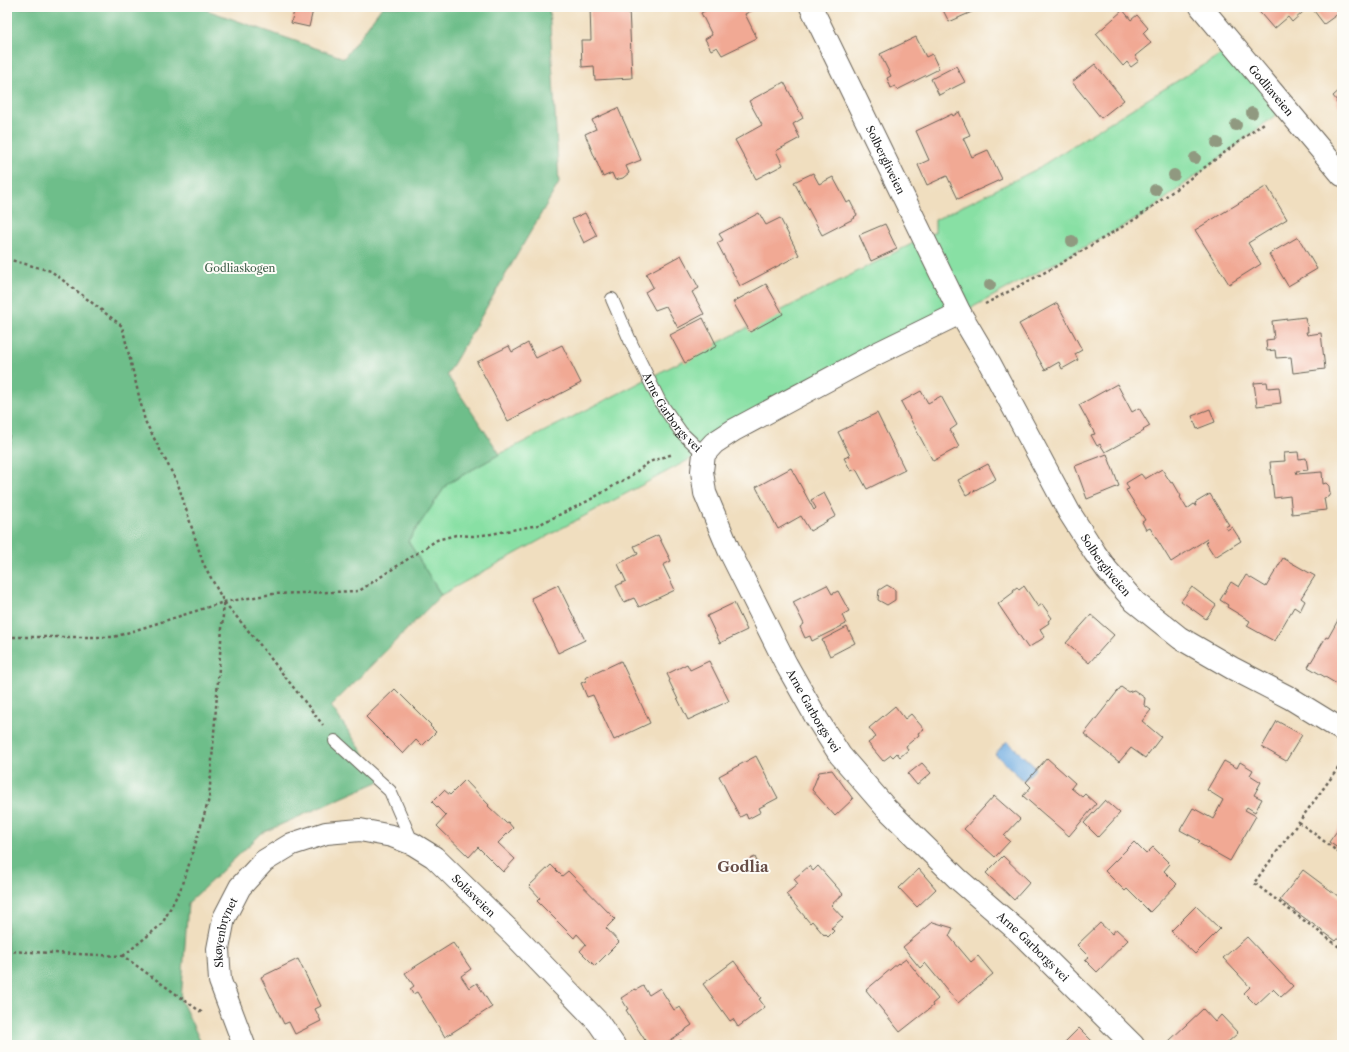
<svg xmlns="http://www.w3.org/2000/svg" width="1349" height="1052" font-family="'Libre Caslon Text',serif">
	<rect width="100%" height="100%" fill="#fdfcf7"/>
	<filter id="ink" filterUnits="userSpaceOnUse"><feTurbulence type="fractalNoise" baseFrequency=".025" numOctaves="2"/><feDisplacementMap in="SourceGraphic" scale="8" xChannelSelector="R" yChannelSelector="G"/><feConvolveMatrix kernelMatrix="1 2 1 2 8 2 1 2 1" color-interpolation-filters="sRGB"/></filter>
	<filter id="wash" filterUnits="userSpaceOnUse"><feTurbulence type="fractalNoise" baseFrequency=".012" numOctaves="4" result="noise"/><feDisplacementMap in="SourceGraphic" scale="16" xChannelSelector="R" yChannelSelector="G"/><feGaussianBlur stdDeviation="0.9" result="paint"/><feColorMatrix in="noise" values="0 0 0 0 0 0 0 0 0 0 0 0 0 0 0 0 0 1.4 0 .05"/><feComposite in="paint" operator="in"/></filter>
	<g filter="url(#wash)">
		<rect width="100%" height="100%" fill="#f0debf"/>
		<path fill="#88e0a4" stroke="#527e60" d="M1236,45L1289,105L1144,215L562,528L441,595L408,541L447,484L500,454L935,232V220L1035,170L1102,127Z"/>
		<path fill="#6ebe8a" stroke="#456d53" d="M7,7H198L344,58L382,7H549L559,183L447,375L500,454L447,484L408,541L441,595L331,706L382,780L262,833L188,903L181,1000L202,1045H7Z"/>
		<path fill="#6face1" stroke="#46647e" d="M1007,741L1036,768L1024,781L995,754Z"/>
		<g id="blocks">
			<path fill="#f1a994" d="M295,7H302L313,10L309,27L291,23Z
				M590,7H629L632,78L595,80L594,66L582,67L581,40H591Z
				M712,7H751L753,10L745,14L757,38L722,55L717,47L711,50L705,39L712,35L701,13Z
				M937,7H983L949,22L942,8L938,10Z
				M1255,7H1299L1303,12L1292,22L1288,17L1274,29Z
				M1311,7H1342V11L1324,24Z
				M1123,10L1131,20L1137,15L1148,28L1143,33L1151,43L1135,56L1139,61L1131,67L1127,62L1123,66L1096,34Z
				M916,37L926,57L932,54L939,69L897,90L895,86L891,88L887,78L891,76L880,54Z
				M1095,64L1124,100L1101,118L1072,82Z
				M956,66L965,82L939,95L931,79Z
				M784,82L803,118L793,124L800,138L776,151L783,165L756,179L735,140L762,125L749,101Z
				M1342,88V110L1336,102L1337,101L1333,96Z
				M618,108L641,160L626,166L629,173L623,178L615,180L612,173L603,177L585,134L596,129L592,120Z
				M959,112L970,135L963,138L972,157L988,150L1002,179L958,199L947,176L927,185L918,165L929,160L916,131L952,114L953,116Z
				M813,173L819,184L833,177L847,203L850,201L857,215L854,217L855,218L822,235L794,182Z
				M1267,186L1287,219L1248,243L1261,264L1229,284L1195,230Z
				M585,213L597,236L584,243L572,219Z
				M759,213L766,225L780,218L799,255L740,286L717,243L723,240L719,234Z
				M885,224L897,249L871,261L859,235Z
				M1298,237L1317,269L1288,286L1269,254Z
				M681,255L699,288L692,292L704,314L678,328L666,306L655,310L645,292L653,287L646,274Z
				M766,284L783,314L750,332L733,302Z
				M1057,303L1082,350L1075,354L1078,360L1062,369L1059,362L1045,370L1019,324Z
				M1305,317L1306,323H1307L1308,332H1306L1307,335L1321,333L1325,369L1293,373L1291,357L1276,358L1275,350L1267,351L1266,340L1274,339L1272,321Z
				M703,318L717,346L685,363L670,335Z
				M528,343L536,358L562,345L581,383L508,421L477,362L509,346L512,352Z
				M1267,382L1268,388L1279,387L1281,403L1257,406L1254,383Z
				M1117,384L1132,412L1139,408L1150,426L1143,430L1144,431L1105,452L1100,444L1097,446L1091,435L1095,434L1079,405Z
				M921,391L928,403L941,396L957,425L950,430L959,447L933,461L901,402Z
				M1210,409L1215,422L1197,429L1192,416Z
				M877,413L905,470L867,489L856,469L851,471L844,458L850,456L838,432Z
				M1298,452L1299,459L1306,458L1308,470L1296,471L1297,474L1322,472L1323,484L1326,483L1329,486L1330,494L1328,497L1324,498L1326,510L1292,514L1290,496L1274,498L1270,462L1285,461L1284,453Z
				M1107,454L1119,486L1087,499L1075,466Z
				M988,464L996,479L966,495L958,480Z
				M791,468L814,510L816,508L811,500L824,493L836,516L810,531L801,516L778,529L756,487Z
				M1162,469L1171,483L1173,482L1181,496L1180,497L1187,509L1194,504L1195,506H1196L1195,503L1210,494L1229,525L1225,527L1227,530L1232,527L1241,541L1215,557L1206,543L1208,541L1207,539L1171,562L1150,528L1146,530L1142,522L1145,520L1126,490L1129,489L1126,483L1141,474L1145,479Z
				M658,535L671,561L663,565L675,590L639,607L634,598L624,602L616,586L626,581L618,564L638,554L634,546Z
				M1283,558L1315,576L1301,598L1305,601L1300,611L1294,607L1274,641L1247,626L1250,621L1227,607L1228,605L1220,600L1231,582L1239,587L1246,575L1266,587Z
				M558,585L585,640L558,653L531,598Z
				M827,585L832,594L838,591L849,611L842,615L846,624L812,641L810,636L805,638L800,627L804,624L793,602Z
				M887,585L895,590V600L887,605L878,600L879,590Z
				M1024,586L1038,607L1042,604L1052,618L1048,621L1049,623L1040,629L1045,637L1028,648L998,604L1014,592L1013,590L1017,587L1019,590Z
				M1192,587L1216,605L1206,619L1181,601Z
				M734,603L747,630L720,643L707,616Z
				M1342,613V687L1308,667L1326,637L1328,638Z
				M1091,615L1114,635L1089,663L1066,643Z
				M847,627L855,643L830,656L822,640Z
				M621,661L650,723L614,740L593,695L587,697L581,683L586,681L585,678Z
				M709,661L729,701L688,720L669,681L670,680L667,674L687,664L690,670Z
				M1121,687L1128,692L1134,690L1145,698L1144,705L1151,710L1142,721L1161,737L1145,758L1131,748L1119,762L1084,734Z
				M395,689L431,725L430,726L436,732L422,746L416,740L403,754L366,717Z
				M895,706L905,719L911,714L924,729L918,733L919,735L906,746L908,750L900,757L897,753L893,757L891,755L883,761L868,743L876,737L869,728Z
				M1277,721L1302,735L1286,761L1262,747Z
				M756,756L778,798L759,808L761,812L748,819L746,814L740,817L719,776Z
				M1047,758L1075,783L1071,788L1082,797L1085,794L1096,804L1069,836L1023,796L1031,787L1026,782Z
				M1224,761L1237,768L1240,762L1253,770L1250,775L1261,782L1254,795L1262,799L1255,812L1247,807L1245,810L1256,816L1230,861L1198,843L1200,841L1180,830L1193,808L1213,819L1223,800L1207,790Z
				M922,763L931,773L917,785L908,774Z
				M832,770L853,799L835,816L812,790L819,772Z
				M465,780L489,805L488,806L506,823L508,822L513,828L498,843L515,859L503,872L478,847L469,857L437,826L446,816L432,802L444,790L450,795Z
				M994,796L1020,819L1004,836L1010,841L995,857L964,829Z
				M1105,800L1120,813L1098,837L1084,823Z
				M1342,824V851L1329,842Z
				M1134,842L1146,854L1153,847L1170,864L1164,871L1177,884L1150,912L1127,889L1125,891L1105,871Z
				M1003,856L1030,882L1014,900L986,873Z
				M755,857L759,866L748,871L744,862Z
				M551,865L562,876L568,871L615,919L606,928L619,942L595,966L580,951L586,944L577,934L574,938L537,901L540,898L529,886Z
				M809,866L813,871L818,866L843,894L831,905L843,918L831,928L834,931L828,937L825,934L824,935L812,921L810,923L786,894L798,884L794,879Z
				M919,869L936,889L917,907L899,888Z
				M1303,870L1342,899V934L1336,941L1280,900Z
				M1196,906L1220,929L1195,954L1171,931Z
				M933,922L953,928L949,936L971,962L978,956L993,974L958,1003L925,963L920,968L903,947Z
				M1100,923L1112,934L1116,929L1128,940L1097,972L1085,960L1089,957L1077,945Z
				M1247,937L1293,986L1281,997L1273,989L1256,1005L1244,993L1250,987L1223,958Z
				M453,943L471,969L461,976L469,988L477,983L492,1007L445,1037L417,992L413,994L410,989L414,986L405,973Z
				M298,959L321,1006L315,1009L321,1021L295,1034L289,1022L284,1024L261,977Z
				M906,959L938,999L932,1004L933,1006L900,1032L866,990L898,963L899,964Z
				M734,961L761,998L759,999L765,1007L738,1027L733,1019L730,1021L703,984Z
				M643,986L649,995L660,988L674,1010L680,1007L692,1025L686,1029V1030L663,1045H648L626,1010L628,1009L621,998L635,989L636,990Z
				M1203,1009L1215,1022L1221,1015L1238,1033L1226,1044L1227,1045H1173L1169,1041Z
				M1079,1028L1096,1045H1062Z
				M681,1040L684,1045H673Z"/>
		</g>
	</g>
	<g filter="url(#ink)">
		<use href="#blocks" fill-opacity="0" stroke="#666055" stroke-width="1"/>
		<g fill="none" stroke-linecap="round" stroke-linejoin="round">
			<g stroke="#666055" stroke-width="14">
				<g id="lane">
					<path id="s1" d="M612,299L632,345L660,402L681,432L704,454"/>
					<path d="M335,741L390,791L413,844"/>
				</g>
			</g>
			<g stroke="#666055" stroke-width="24">
				<g id="street">
					<path id="s2" d="M811,7L960,313L989,362L1069,512L1095,553L1107,570L1135,602L1180,638L1232,668L1290,698L1342,730"/>
					<path id="s3" d="M1201,7L1342,175"/>
					<path id="s4" d="M960,313L878,353L734,430L714,443L704,454L702,471L705,493L729,550L786,664L817,719L840,755L886,808L958,879L1019,932L1133,1045"/>
					<path id="s5" d="M244,1045L220,981L218,949L224,918L240,887L264,861L292,844L326,833L360,830L392,836L413,844L434,857L513,934L598,1022L614,1045"/>
				</g>
			</g>
			<path stroke="#666055" stroke-width="2.5" stroke-dasharray="3 3" stroke-linecap="butt" d="M7,259L51,271L122,326L145,421L178,484L203,563L224,602L257,641L323,725
				M985,304L1053,268L1137,218L1264,123
				M7,423L9,432L7,453
				M7,637H114L224,602L273,594L359,591L437,540L456,535L473,536L491,534L538,525L588,501L632,475L649,462L673,454
				M1342,763L1254,883L1342,949
				M1299,822L1342,855
				M7,951L123,956L204,1014
				M123,956L162,924L183,884L209,799L224,602"/>
			<use href="#lane" stroke="#fff" stroke-width="12"/>
			<use href="#street" stroke="#fff" stroke-width="22"/>
		</g>
		<g fill="#909980">
			<circle cx="1252" cy="113" r="6"/>
			<circle cx="1236" cy="125" r="6"/>
			<circle cx="1217" cy="143" r="6"/>
			<circle cx="1195" cy="158" r="6"/>
			<circle cx="1174" cy="175" r="6"/>
			<circle cx="1155" cy="190" r="6"/>
			<circle cx="1072" cy="241" r="6"/>
			<circle cx="990" cy="285" r="6"/>
		</g>
	</g>
	<g text-anchor="middle" stroke-width="4" stroke-linejoin="round" paint-order="stroke">
		<g font-size="11" fill="#1c1c1c" stroke="#fdfcf7">
			<text dy="4" stroke="none"><textPath href="#s3" startOffset="109">Godliaveien</textPath></text>
			<text dy="4" stroke="none"><textPath href="#s2" startOffset="170">Solbergliveien</textPath></text>
			<text dy="4" stroke="none"><textPath href="#s1" startOffset="129">Arne Garborgs vei</textPath></text>
			<text dy="4" stroke="none"><textPath href="#s2" startOffset="632">Solbergliveien</textPath></text>
			<text dy="4" stroke="none"><textPath href="#s4" startOffset="576">Arne Garborgs vei</textPath></text>
			<text dy="4" stroke="none"><textPath href="#s5" startOffset="440">Solåsveien</textPath></text>
			<text dy="4" stroke="none"><textPath href="#s5" startOffset="118">Skøyenbrynet</textPath></text>
			<text dy="4" stroke="none"><textPath href="#s4" startOffset="900">Arne Garborgs vei</textPath></text>
		</g>
		<g font-size="11" fill="#42614c" stroke="#fdfcf7">
			<text x="240" y="272">Godliaskogen</text>
		</g>
		<g font-size="15" font-weight="bold" fill="#674d46" stroke="#fdfcf7">
			<text x="743" y="872">Godlia</text>
		</g>
	</g>
	<rect width="1349" height="1052" fill="none" stroke="#fdfcf7" stroke-width="24"/>
</svg>
